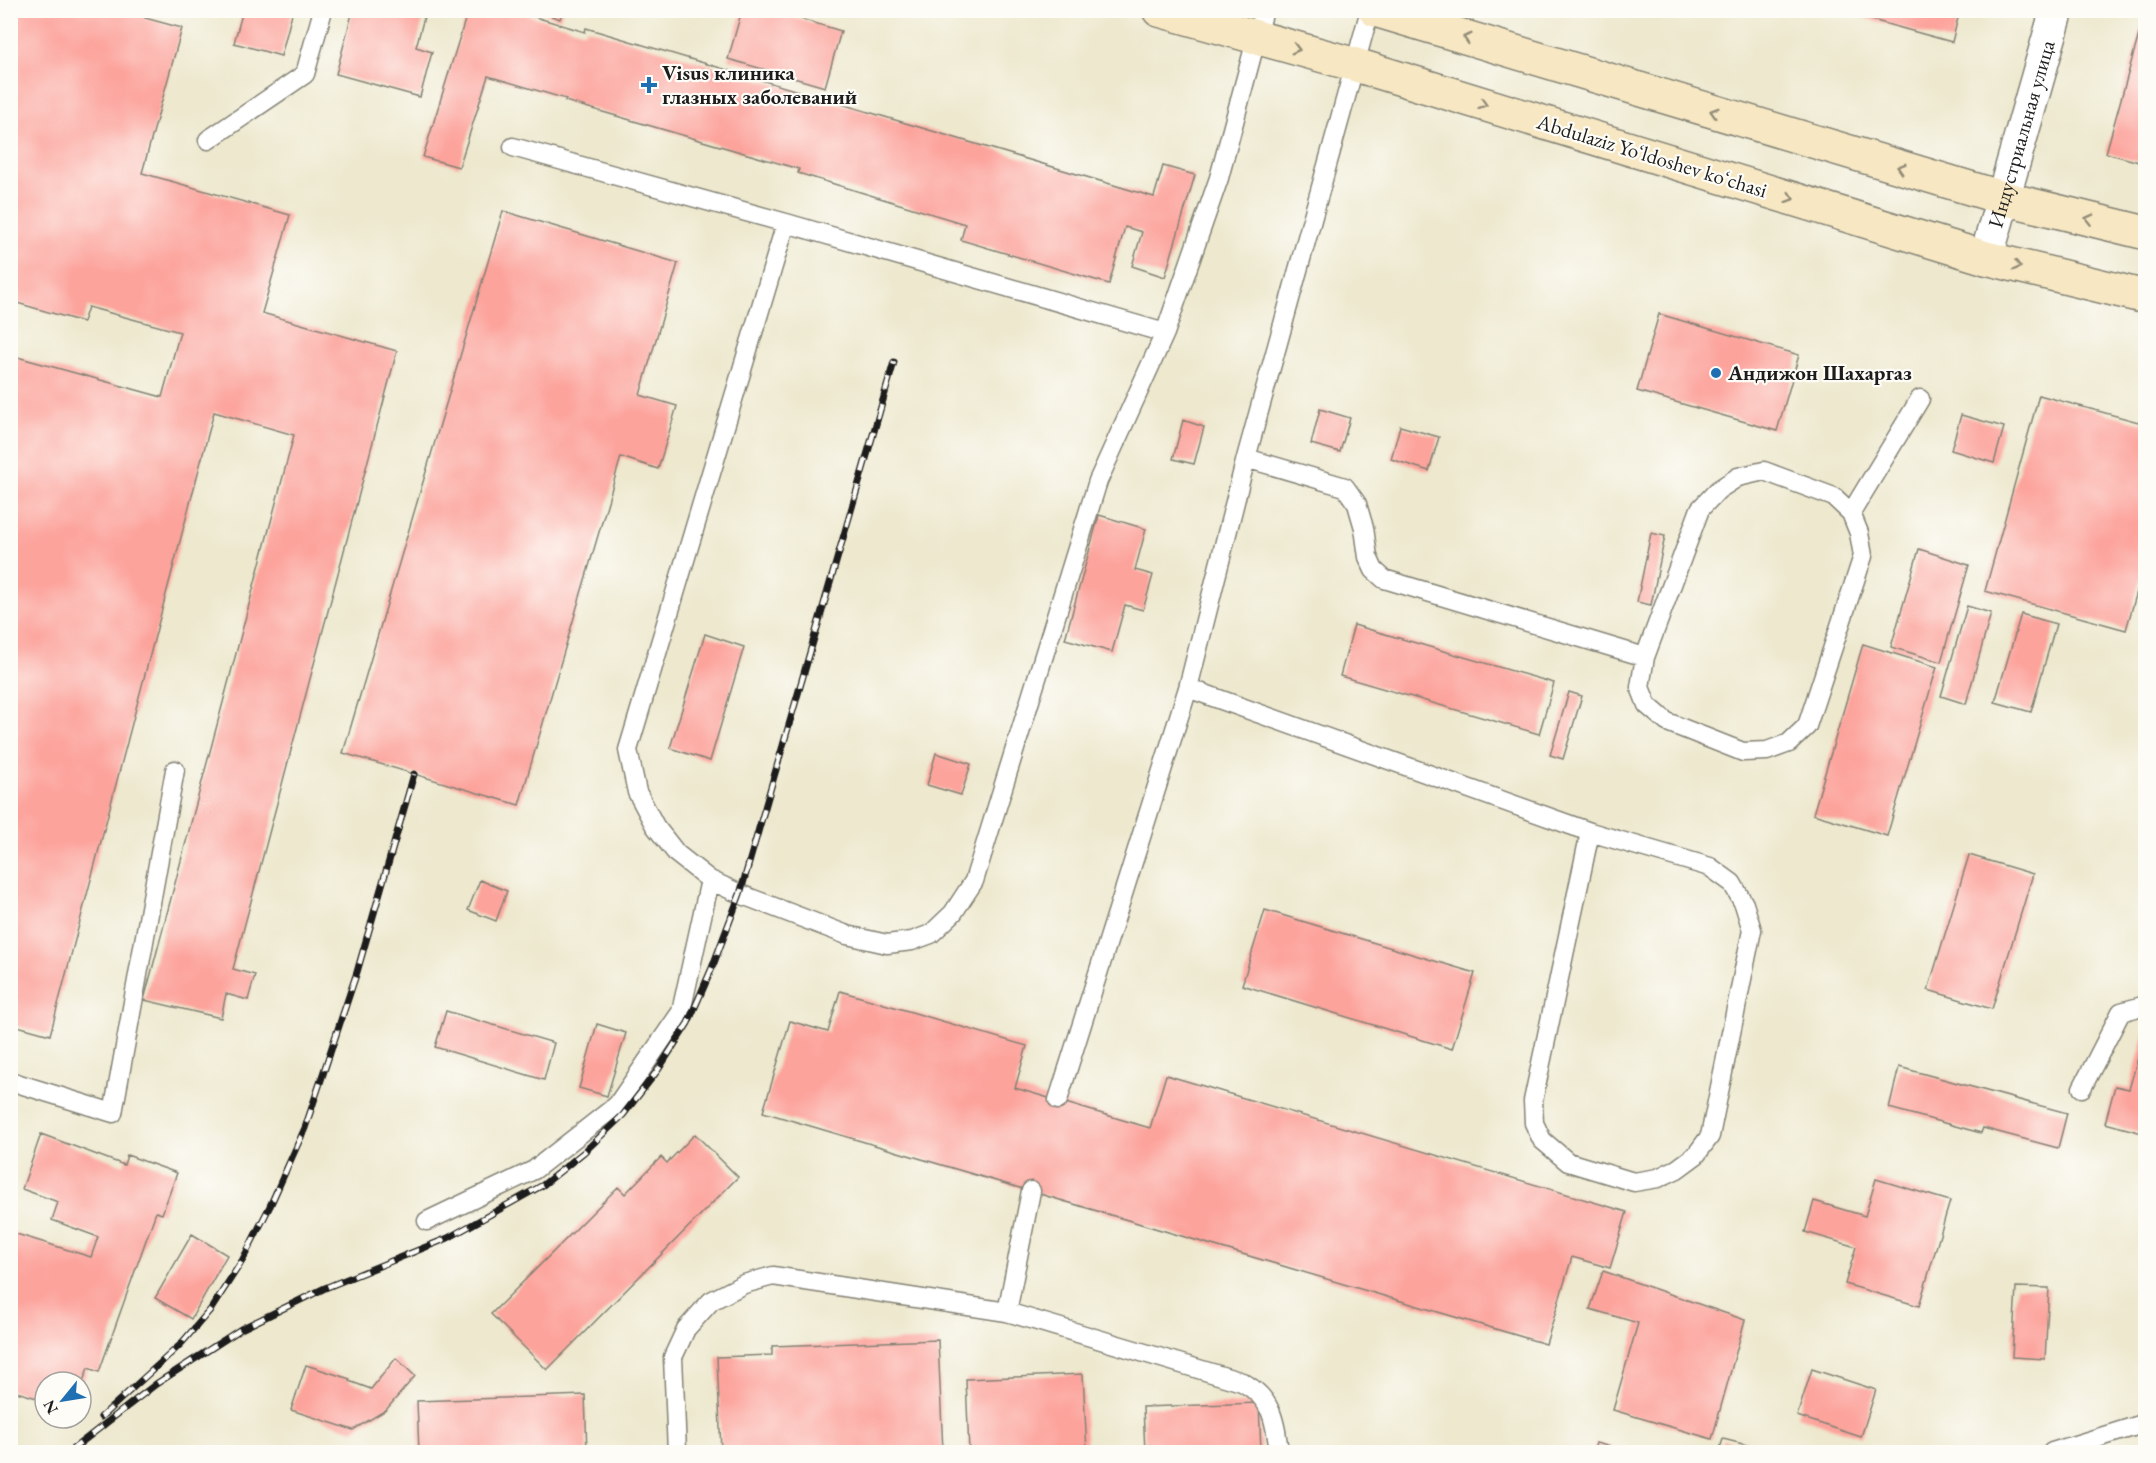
<svg xmlns="http://www.w3.org/2000/svg" width="2156" height="1463" font-family="'EB Garamond',serif">
	<rect width="100%" height="100%" fill="#fdfcf7"/>
	<filter id="ink" filterUnits="userSpaceOnUse"><feTurbulence type="fractalNoise" baseFrequency=".0167" numOctaves="2"/><feDisplacementMap in="SourceGraphic" scale="12" xChannelSelector="R" yChannelSelector="G"/><feConvolveMatrix kernelMatrix="1 2 1 2 8 2 1 2 1" color-interpolation-filters="sRGB"/></filter>
	<filter id="wash" filterUnits="userSpaceOnUse"><feTurbulence type="fractalNoise" baseFrequency=".008" numOctaves="4" result="noise"/><feDisplacementMap in="SourceGraphic" scale="24" xChannelSelector="R" yChannelSelector="G"/><feGaussianBlur stdDeviation="1.35" result="paint"/><feColorMatrix in="noise" values="0 0 0 0 0 0 0 0 0 0 0 0 0 0 0 0 0 1.4 0 .05"/><feComposite in="paint" operator="in"/></filter>
	<g filter="url(#wash)">
		<rect width="100%" height="100%" fill="#ede8ce"/>
		<g id="blocks">
			<path fill="#fca39b" d="M17,10H147L145,18L182,28L142,173L290,215L262,313L397,351L233,969L255,975L248,1000L226,994L221,1018L144,1000L294,435L214,412L50,1035L10,1024V355L162,397L180,332L88,307L83,322L10,301V35Z
				M243,10H293L281,56L234,43Z
				M353,10H426L416,47L432,52L420,97L336,74Z
				M468,10H512L585,32L586,28L1154,197L1163,166L1195,175L1165,277L1132,266L1142,232L1125,227L1109,284L961,240L965,224L798,173L799,169L565,101L566,99L488,76L459,167L423,157Z
				M535,10H563L560,19Z
				M742,10H771L841,31L825,87L728,59Z
				M1836,10H1960L1952,42Z
				M2141,27L2146,29V164L2106,153Z
				M503,211L678,263L640,395L677,406L658,469L621,457L519,805L343,753Z
				M1659,314L1799,355L1777,431L1637,391Z
				M2039,395L2146,424V560L2126,630L1985,591Z
				M1320,409L1350,418L1340,452L1311,444Z
				M1961,415L2004,427L1994,463L1951,450Z
				M1183,420L1204,427L1194,464L1173,459Z
				M1400,426L1439,437L1429,471L1391,459Z
				M1099,515L1146,529L1135,570L1153,575L1143,610L1125,605L1112,652L1065,639Z
				M1651,533L1665,536L1651,605L1637,602Z
				M1919,549L1969,565L1941,662L1891,647Z
				M1967,606L1991,613L1966,704L1941,696Z
				M2021,614L2056,624L2031,712L1995,702Z
				M1354,625L1554,683L1539,734L1340,676Z
				M705,634L744,647L710,761L670,748Z
				M1863,644L1937,667L1887,836L1813,814Z
				M1569,692L1582,696L1563,759L1550,755Z
				M936,753L971,764L961,795L927,785Z
				M1969,855L2033,874L1992,1009L1928,990Z
				M480,880L507,891L496,921L468,910Z
				M1265,910L1475,973L1452,1049L1242,985Z
				M840,991L1027,1046L1015,1088L1150,1128L1166,1075L1627,1212L1610,1268L1572,1257L1546,1344L763,1112L790,1021L828,1032Z
				M446,1011L554,1043L544,1080L435,1047Z
				M597,1024L626,1033L607,1096L579,1088Z
				M2146,1030V1134L2105,1123L2115,1086L2129,1089Z
				M1899,1067L2067,1113L2058,1148L1983,1128L1981,1133L1889,1108Z
				M41,1134L124,1165L127,1155L177,1173L162,1214L156,1212L99,1372L88,1368L81,1387V1382H45V1391L43,1390L40,1399L10,1390V1232L91,1257L98,1237L52,1220L58,1202L22,1189Z
				M695,1134L738,1177L547,1370L491,1314L618,1187L625,1194L661,1157L667,1163Z
				M1876,1179L1950,1201L1919,1306L1845,1284L1856,1247L1805,1232L1814,1201L1865,1216Z
				M192,1234L227,1255L191,1319L155,1298Z
				M1603,1271L1745,1320L1712,1439L1613,1410L1638,1323L1590,1309Z
				M2016,1287L2049,1288L2045,1359L2012,1357Z
				M938,1340L943,1452H721L717,1357L772,1355V1346Z
				M396,1358L415,1376L386,1410L353,1430L291,1410L306,1365L350,1379L349,1381L371,1389Z
				M1812,1369L1876,1390L1861,1437L1797,1416Z
				M1083,1374L1087,1452H969L966,1379Z
				M585,1395L587,1452H419L417,1401Z
				M1259,1403L1261,1452H1145L1143,1407Z
				M1723,1439L1759,1448L1758,1452H1719Z
				M1596,1443L1615,1448L1614,1452H1593Z"/>
		</g>
	</g>
	<g filter="url(#ink)">
		<use href="#blocks" fill-opacity="0" stroke="#848275" stroke-width="1.5"/>
		<g fill="none" stroke-linecap="round" stroke-linejoin="round">
			<g stroke="#848275" stroke-width="21">
				<path id="service" d="M208,140L305,74L323,10
					M513,147L786,223
					M1165,333L786,223L628,750L637,792L655,826L677,854L710,880L740,894L847,935L887,944L912,941L931,934L953,913L974,881L1098,481L1165,333L1219,178L1264,10
					M1246,458L1345,487L1357,504L1364,528L1368,557L1374,570L1384,579L1645,657L1700,509L1718,490L1738,477L1764,471L1834,497L1851,513L1859,533L1863,556L1807,726L1789,743L1767,751L1743,752L1667,722L1647,705L1640,687L1645,657
					M1851,513L1920,399
					M1188,688L1590,832L1710,867L1732,883L1744,904L1752,930L1710,1136L1696,1155L1677,1169L1658,1178L1634,1182L1568,1162L1542,1140L1534,1123L1533,1101L1590,832
					M10,1081L113,1113L175,770
					M2082,1088L2121,1012L2146,1005
					M1058,1100L1188,688L1246,458L1370,10
					M427,1221L534,1170L617,1105L681,1012L710,880
					M1007,1312L1031,1191
					M677,1452L673,1357L686,1329L711,1301L744,1284L773,1276L1007,1312L1242,1382C1272,1398 1275,1420 1279,1452
					M2052,1452L2146,1423"/>
			</g>
			<g stroke="#848275" stroke-width="36">
				<g id="minor">
					<path id="s1" d="M1986,258L2057,10"/>
				</g>
			</g>
			<g stroke="#848275" stroke-width="36">
				<path id="secondary" d="M1159,10L1356,65L1986,258L2146,297
					M1375,10L2003,198L2146,233"/>
			</g>
			<use href="#service" stroke="#fff" stroke-width="18"/>
			<use href="#minor" stroke="#fff" stroke-width="33"/>
			<use href="#secondary" stroke="#f7e8c3" stroke-width="33"/>
			<g stroke="#1c1c1c" stroke-width="7">
				<path id="rail" d="M101,1417L180,1345L211,1309L242,1261L270,1206L305,1128L357,972L414,774
					M69,1452L156,1384L241,1329L325,1288L448,1238L543,1185L584,1152L623,1115L658,1070L688,1023L712,968L740,894L894,362"/>
			</g>
			<use href="#rail" stroke="#fdfcf7" stroke-width="4.5" stroke-dasharray="14" stroke-linecap="butt"/>
		</g>
		<defs><path id="oneway-chevron" d="M-2-3.5L2.5 0L-2 3.5" fill="none" stroke-width="1.6" stroke-linecap="round" stroke-linejoin="round" transform="scale(1.5)"/></defs>
		<g stroke="#948c78">
			<use href="#oneway-chevron" transform="translate(1467 38) rotate(-163)"/>
			<use href="#oneway-chevron" transform="translate(1296 49) rotate(15)"/>
			<use href="#oneway-chevron" transform="translate(1483 104) rotate(17)"/>
			<use href="#oneway-chevron" transform="translate(1714 112) rotate(-163)"/>
			<use href="#oneway-chevron" transform="translate(1901 168) rotate(-163)"/>
			<use href="#oneway-chevron" transform="translate(1790 198) rotate(17)"/>
			<use href="#oneway-chevron" transform="translate(2089 219) rotate(-166)"/>
			<use href="#oneway-chevron" transform="translate(2017 266) rotate(14)"/>
		</g>
	</g>
	<g fill="#1f6fb2" stroke="#fdfcf7" stroke-width="2">
		<path d="M646 76h6v6h6v6h-6v6h-6v-6h-6v-6h6z"/>
		<circle cx="1716" cy="373" r="6"/>
	</g>
	<g text-anchor="middle" stroke-width="4.5" stroke-linejoin="round" paint-order="stroke">
		<g font-size="21" font-weight="bold" fill="#1c1c1c" stroke="#fdfcf7" text-anchor="start">
			<text x="662" y="80">Visus клиника<tspan x="662" dy="24">глазных заболеваний</tspan></text>
			<text x="1728" y="380">Андижон Шахаргаз</text>
		</g>
		<g font-size="21" fill="#1c1c1c" stroke="#fdfcf7">
			<text dy="7" stroke="none"><textPath href="#s1" startOffset="129">Индустриальная улица</textPath></text>
			<text transform="translate(1652 156) rotate(17)" y="7">Abdulaziz Yoʻldoshev koʻchasi</text>
		</g>
	</g>
	<rect width="2156" height="1463" fill="none" stroke="#fdfcf7" stroke-width="36"/>
	<g transform="translate(63 1400) rotate(240)"><circle r="28" fill="#fdfcf7" stroke="#a3a29f" stroke-width="1.5"/>
	<path d="M0-4.5L10 22L0 15L-10 22Z" fill="#1f6fb2"/>
	<text y="-9" font-size="16" font-weight="bold" text-anchor="middle" fill="#1c1c1c">N</text>
	</g>
</svg>
